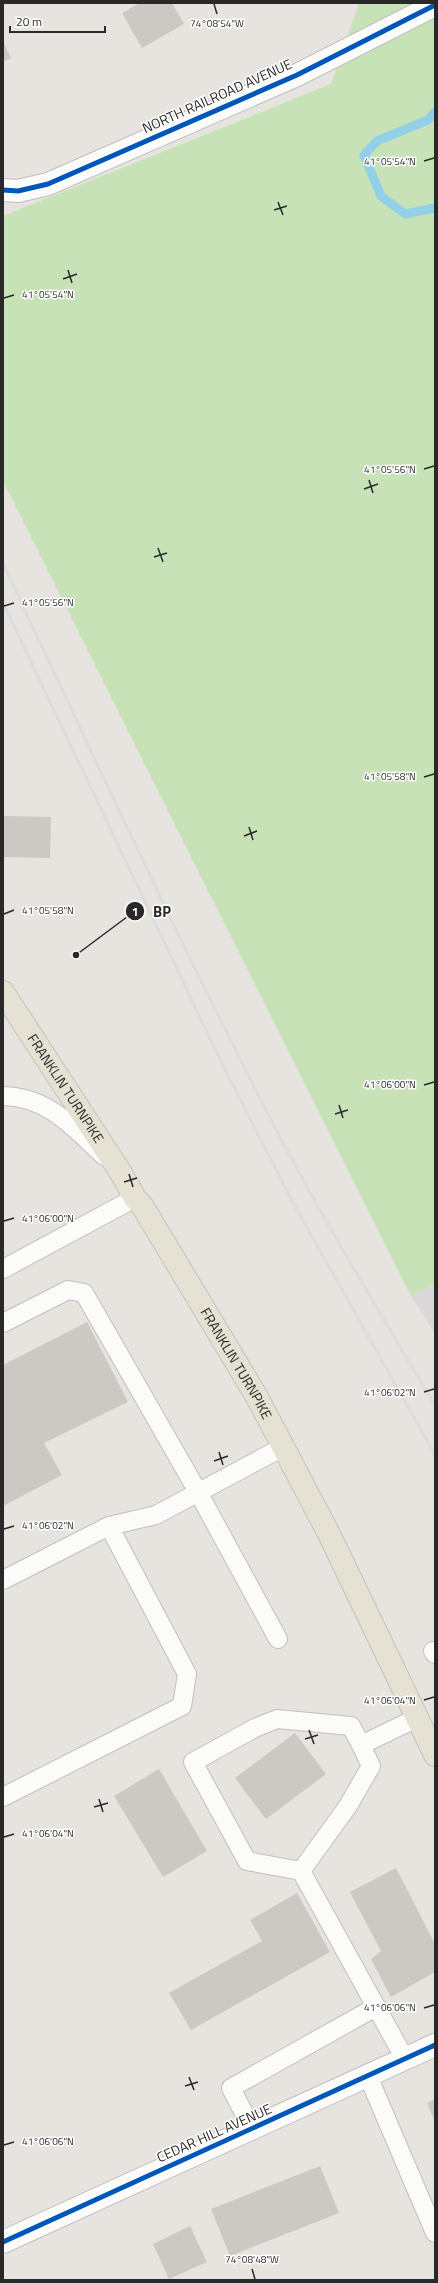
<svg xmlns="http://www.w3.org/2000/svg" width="438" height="2283" font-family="'Titillium Web',sans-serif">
	<rect width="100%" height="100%" fill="#e7e3de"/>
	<path fill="#dbd8da" d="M435,1284V1334L411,1296Z"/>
	<path fill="#c8e2b7" d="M359,3H435V1284L411,1296L3,481V216L331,84Z"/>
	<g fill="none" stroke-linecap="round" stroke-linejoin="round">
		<path stroke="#92d0e8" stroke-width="9" d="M435,112L428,120L377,141L364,155L381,196L405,214L435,208"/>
	</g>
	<path fill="#ccc9c5" d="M140,3H172L184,24L142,48L122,13Z
		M3,42L11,58L3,62Z
		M3,816L51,817L50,858L3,857Z
		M87,1322L128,1402L44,1443L62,1475L3,1506V1365Z
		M295,1733L326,1774L266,1819L235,1778Z
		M159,1769L207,1851L163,1877L114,1796Z
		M396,1868L435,1944V1972L391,1997L371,1959L381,1951L350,1892Z
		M297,1893L330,1952L191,2030L169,1993L262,1941L250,1920Z
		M435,2099V2122L427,2103Z
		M320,2166L339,2213L230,2256L211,2209Z
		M190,2226L207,2262L169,2279L153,2244Z"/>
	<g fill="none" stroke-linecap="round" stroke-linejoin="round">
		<g stroke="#c1bfc0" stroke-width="20">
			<path id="service" d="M3,1096C48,1097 73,1127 104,1156
				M3,1269L135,1198
				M3,1323L68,1290L84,1293L198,1492L278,1639
				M3,1580L109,1526L156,1515L283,1447
				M433,1651L435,1654
				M3,1797L182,1706L187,1674L109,1526
				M301,1871L348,1806L371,1766L361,1745
				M405,2059L301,1871L247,1861L193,1762L255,1728L277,1719L351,1726L361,1745L417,1718
				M368,2076L435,2233
				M252,2129L231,2088L376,2007"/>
		</g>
		<g stroke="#c1bfc0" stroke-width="24">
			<path id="minor" d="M3,190L18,191L48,184L297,75L435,5
				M3,2242L435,2045"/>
		</g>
		<g stroke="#c3c2c0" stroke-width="24">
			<g id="primary">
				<path id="s1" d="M3,992L121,1173L135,1198L143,1207L257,1397L330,1536L435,1755"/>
			</g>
		</g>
		<use href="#service" stroke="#fbfbfa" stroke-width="18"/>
		<use href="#minor" stroke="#fbfbfa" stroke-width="22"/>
		<use href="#primary" stroke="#e5e1d3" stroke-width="22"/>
		<path stroke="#dddcde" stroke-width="3" d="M3,564C89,746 173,929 265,1108C317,1210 377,1307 435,1406
			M3,603L225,1070L296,1208L435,1455"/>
		<g stroke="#fff" stroke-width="8">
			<path id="cycleway" d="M3,190L18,191L48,184L297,75L435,5
				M3,2242L435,2045"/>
		</g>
		<use href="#cycleway" stroke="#0057b8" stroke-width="5"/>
	</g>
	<path fill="none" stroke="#292929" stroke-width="1.5" d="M214,4L217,14M424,161L434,158M278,202L283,215M274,210L287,206M68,270L72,283M63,279L77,274M4,298L14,295M424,469L434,466M369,480L373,493M364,489L378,484M158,548L163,562M154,557L167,553M4,606L14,603M424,777L434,774M249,827L253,840M244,836L257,831M4,914L14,910M424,1085L434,1082M339,1105L343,1118M335,1114L348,1110M129,1174L133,1187M124,1182L137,1178M4,1221L14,1218M424,1392L434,1389M219,1452L223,1465M214,1461L228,1456M4,1529L14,1526M424,1700L434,1697M309,1730L314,1744M305,1739L318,1735M99,1799L103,1812M94,1807L108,1803M4,1837L14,1834M424,2008L434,2005M189,2077L194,2090M185,2086L198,2082M4,2145L14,2142M252,2269L255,2279"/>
	<g text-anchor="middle" stroke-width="3" stroke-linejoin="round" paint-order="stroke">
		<g font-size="14" fill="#292929" stroke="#fff">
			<text transform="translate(217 96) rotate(-24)" y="5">NORTH RAILROAD AVENUE</text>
			<text dy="5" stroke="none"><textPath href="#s1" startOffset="115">FRANKLIN TURNPIKE</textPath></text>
			<text dy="5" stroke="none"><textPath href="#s1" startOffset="439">FRANKLIN TURNPIKE</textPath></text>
			<text transform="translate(214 2133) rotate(-24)" y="5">CEDAR HILL AVENUE</text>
		</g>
	</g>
	<g font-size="10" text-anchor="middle" fill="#292929" stroke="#fff" stroke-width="3" stroke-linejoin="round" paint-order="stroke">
		<text x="217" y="27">74°08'54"W</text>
		<text x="390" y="165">41°05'54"N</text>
		<text x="48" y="298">41°05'54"N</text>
		<text x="390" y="473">41°05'56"N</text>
		<text x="48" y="606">41°05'56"N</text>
		<text x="390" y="780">41°05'58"N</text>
		<text x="48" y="914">41°05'58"N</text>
		<text x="390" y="1088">41°06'00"N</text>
		<text x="48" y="1222">41°06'00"N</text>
		<text x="390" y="1396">41°06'02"N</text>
		<text x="48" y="1529">41°06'02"N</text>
		<text x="390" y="1704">41°06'04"N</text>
		<text x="48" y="1837">41°06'04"N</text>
		<text x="390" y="2011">41°06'06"N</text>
		<text x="48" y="2145">41°06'06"N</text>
		<text x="252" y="2263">74°08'48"W</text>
	</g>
	<path fill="none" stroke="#292929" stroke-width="1.5" d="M76 955L135 911"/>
	<g fill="#292929" stroke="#fff" stroke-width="1.5">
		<circle cx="76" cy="955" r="4"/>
		<circle cx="135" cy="911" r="10"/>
	</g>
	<g font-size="12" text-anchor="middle" font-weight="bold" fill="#fff">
		<text x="135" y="916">1</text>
	</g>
	<g font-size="15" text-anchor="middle" font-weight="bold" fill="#292929" stroke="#fff" stroke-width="3" stroke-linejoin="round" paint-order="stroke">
		<text x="162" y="917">BP</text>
	</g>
	<rect width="438" height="2283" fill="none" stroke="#292929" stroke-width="8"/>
	<path d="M10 26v6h95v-6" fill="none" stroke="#292929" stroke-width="2"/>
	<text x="16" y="26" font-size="12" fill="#292929" stroke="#ffffff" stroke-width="3" paint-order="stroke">20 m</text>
</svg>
